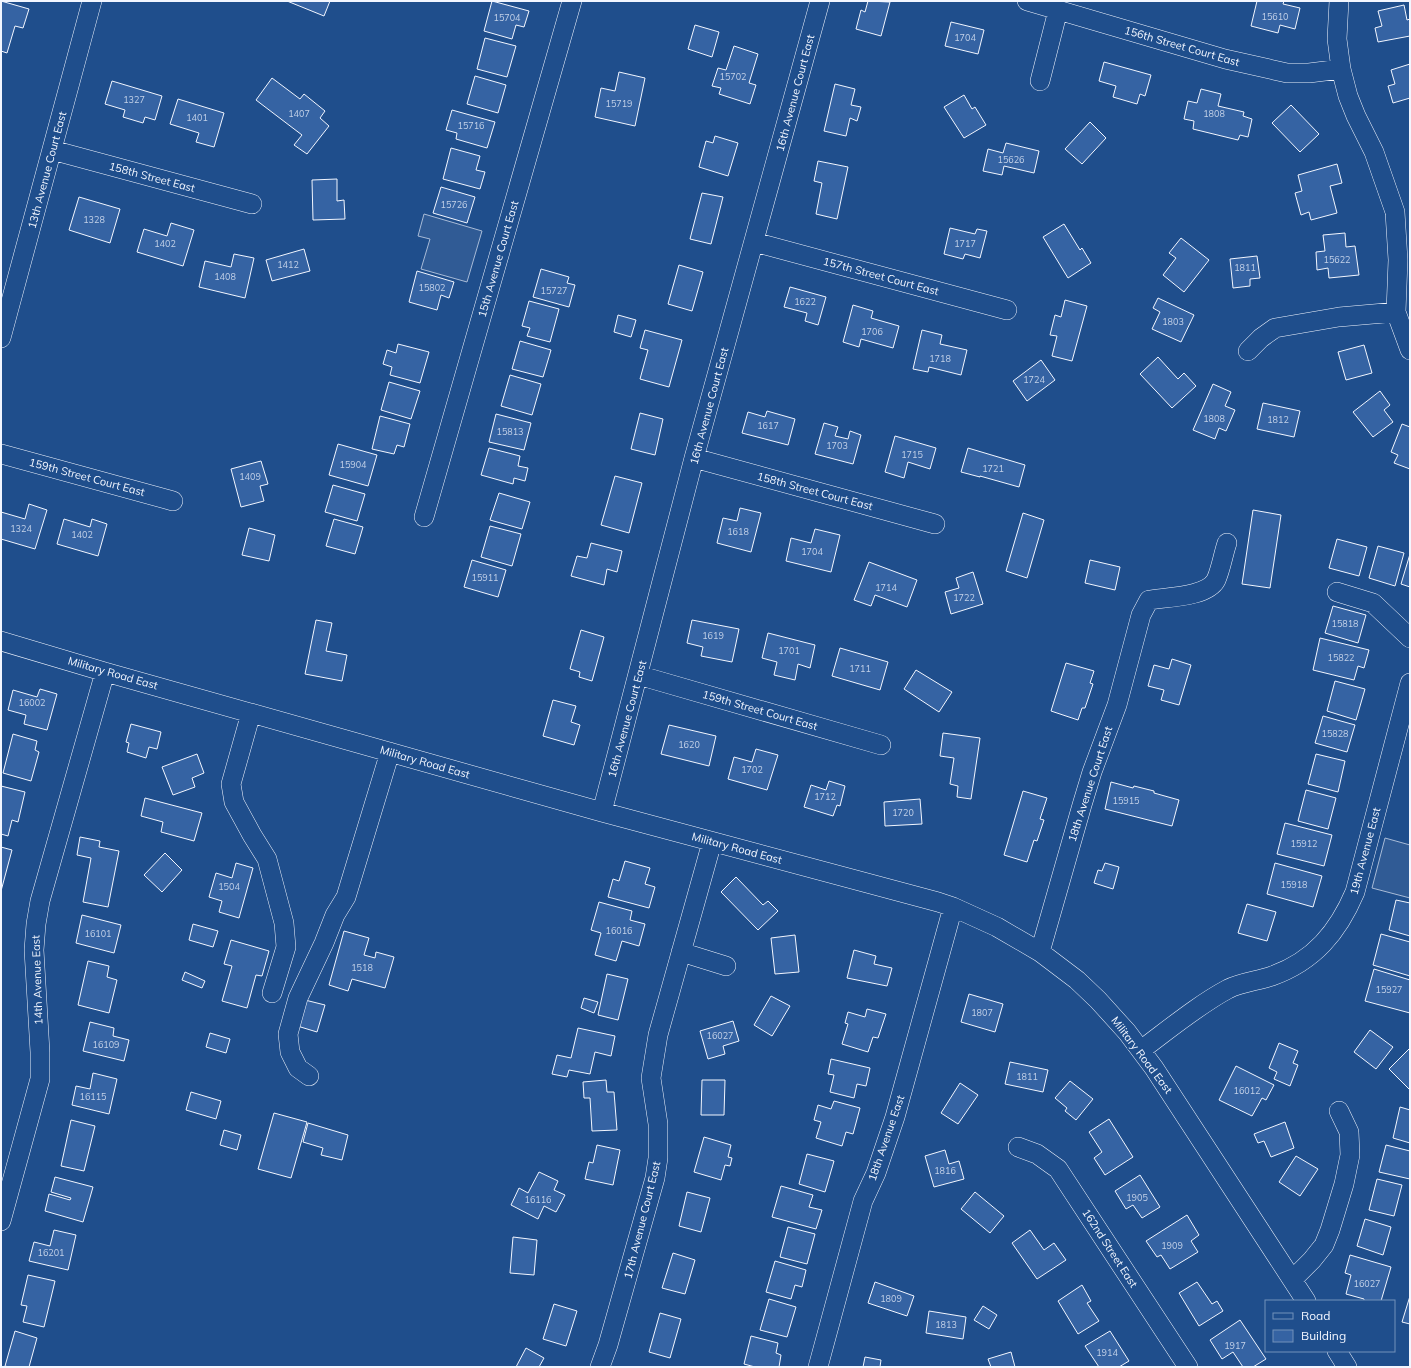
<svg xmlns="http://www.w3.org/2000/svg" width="1411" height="1368" font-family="Mulish,sans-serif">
	<rect width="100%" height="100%" fill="#1f4e8c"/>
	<path fill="#305b95" stroke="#a8bbd7" d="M424,214L482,231L467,282L421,269L430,239L418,236Z
		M1385,838L1410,845V898L1372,888Z"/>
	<path fill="#3563a3" stroke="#f2f6ff" d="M1,1L29,9L23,28L15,26L7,53L1,51Z
		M287,1H330L324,16Z
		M492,1L529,11L524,27L516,25L512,39L484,31Z
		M868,1L890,2L881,36L856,29L861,10L865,12Z
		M1257,1H1284L1283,4L1300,8L1295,29L1280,25L1278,33L1251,26Z
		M1404,5L1407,20L1410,19V36L1378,42L1375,28L1382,26L1378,11Z
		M951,22L984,30L978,54L945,46Z
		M695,25L719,32L712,57L688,49Z
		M485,38L516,46L507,77L477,69Z
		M734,46L758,54L749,83L756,85L750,104L719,94L721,88L712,86L718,68L726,70Z
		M1104,62L1151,75L1145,96L1140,94L1137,104L1113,97L1116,86L1099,81Z
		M1410,64V98L1393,103L1388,86L1395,84L1391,70Z
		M619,72L645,78L635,126L595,117L601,88L615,91Z
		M475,76L506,85L498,113L467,104Z
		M272,78L300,99L304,94L325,111L320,118L329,126L307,154L294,145L302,135L256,100Z
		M112,81L162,96L155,120L145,117L143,123L123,117L125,110L105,104Z
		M835,84L855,89L851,105L861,107L857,121L850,118L846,136L824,131Z
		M1201,89L1221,94L1218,106L1244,112L1243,116L1252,119L1248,137L1240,135L1238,140L1193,129L1194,121L1184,119L1188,101L1197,103Z
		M964,95L972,109L975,107L986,125L964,138L944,107Z
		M178,99L224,113L214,147L196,142L199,133L170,124Z
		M1291,105L1319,134L1300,152L1272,123Z
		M452,110L495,122L487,148L456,139L457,133L446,130Z
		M1090,122L1106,138L1082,164L1065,149Z
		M715,136L738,143L728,176L699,167L706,141L713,143Z
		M1006,143L1039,151L1034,173L1004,166L1002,175L983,171L988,149L1003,153Z
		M451,148L480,156L476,170L485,172L480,189L443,179Z
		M818,161L848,167L837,219L816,214L822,183L814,181Z
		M1337,164L1342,183L1330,186L1337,213L1311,220L1309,212L1301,215L1295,193L1302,191L1298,175Z
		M337,179V201L344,200L345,219L313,220L312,180Z
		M441,187L475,197L467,223L433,213Z
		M702,193L723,197L711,244L690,239Z
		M79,197L120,209L110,243L69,230Z
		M171,223L194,230L183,266L137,252L144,229L167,236Z
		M1064,224L1080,250L1082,248L1091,263L1068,278L1043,237Z
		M950,228L975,234L977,229L987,231L980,258L965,254L963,259L944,254Z
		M1345,233L1346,247L1355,246L1359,275L1329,278L1328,268L1317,270L1316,252L1325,251L1323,235Z
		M1181,238L1209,260L1184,292L1163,275L1176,258L1169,253Z
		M304,249L310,271L272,281L266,260Z
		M234,254L254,258L245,298L199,287L205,261L231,267Z
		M1257,256L1260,278L1250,279V286L1233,288L1230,259Z
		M679,265L703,272L692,311L668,304Z
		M541,269L569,277L567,283L575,285L569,307L533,297Z
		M417,271L454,282L449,298L441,295L437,310L409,302Z
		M790,287L826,297L818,325L805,321L807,313L784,307Z
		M1158,298L1194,315L1181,342L1152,329L1160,312L1153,308Z
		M1065,300L1087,306L1072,361L1052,356L1057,336L1050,335L1055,315L1061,317Z
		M529,301L559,309L550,342L527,336L530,328L522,326Z
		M853,305L873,311L871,318L899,326L893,348L861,339L859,347L843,342Z
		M618,315L636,320L631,337L614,332Z
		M645,330L682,340L669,387L640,379L648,350L640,348Z
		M922,330L942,335L940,344L967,350L961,375L929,367L928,372L913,369Z
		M520,341L551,350L543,377L512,369Z
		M398,344L429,352L420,383L390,375L392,367L383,364L387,350L396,353Z
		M1364,345L1372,373L1346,380L1338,352Z
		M1158,357L1178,379L1184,373L1196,386L1172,408L1140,374Z
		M1041,360L1055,380L1027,401L1013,381Z
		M510,375L541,384L532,415L501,406Z
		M389,382L420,391L411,419L381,410Z
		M1213,384L1231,392L1225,406L1235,410L1226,431L1219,428L1215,439L1193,430Z
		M1380,391L1390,405L1384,410L1393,422L1373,437L1353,412Z
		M1263,403L1300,411L1294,437L1257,429Z
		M767,411L795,419L788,445L742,433L748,412L765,417Z
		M640,413L663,419L655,455L631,449Z
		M496,414L531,423L524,450L489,442Z
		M380,416L410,424L404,447L397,445L394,454L372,449Z
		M824,423L838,427L835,436L848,439L850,431L861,435L853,464L815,454Z
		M1402,424L1410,427V469L1394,463L1398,455L1391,452Z
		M895,436L936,448L930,469L908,462L904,478L885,472Z
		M338,444L377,455L368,486L329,475Z
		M489,448L520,456L518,466L528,468L525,481L514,478L513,484L481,475Z
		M968,448L1025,465L1019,487L980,476V477L961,472Z
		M261,461L268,484L260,486L264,501L241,507L231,469Z
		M615,476L642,483L629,533L601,525Z
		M333,485L365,494L357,521L325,512Z
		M499,493L530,502L522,529L490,520Z
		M29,504L47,510L35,549L1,539V512L25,519Z
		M740,508L761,513L751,552L717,543L723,518L737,521Z
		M1253,510L1281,515L1270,588L1242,584Z
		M1023,513L1044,520L1027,578L1006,571Z
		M64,519L90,527L92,519L107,524L98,556L57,544Z
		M334,519L363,527L355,554L326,546Z
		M490,526L521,534L512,566L481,557Z
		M249,528L275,535L269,561L242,555Z
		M815,529L840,535L831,572L786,561L791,538L811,543Z
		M1337,539L1367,547L1359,576L1329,568Z
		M591,543L622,551L617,572L607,569L604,585L571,576L577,556L587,558Z
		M1378,546L1404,553L1395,586L1369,578Z
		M1410,554V587L1401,584Z
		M472,560L506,570L498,597L464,587Z
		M1090,560L1120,567L1115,590L1085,583Z
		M869,562L917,580L907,607L875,595L871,606L854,600Z
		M973,572L983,604L951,614L945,592L959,588L956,578Z
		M1333,606L1366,615L1358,643L1325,633Z
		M316,620L332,623L326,651L347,655L342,681L305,674Z
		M692,620L739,629L732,662L701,656L703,647L687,643Z
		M581,630L604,637L592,681L579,677L580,672L570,669Z
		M768,633L815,645L810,668L798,664L795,680L774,675L777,662L762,658Z
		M1320,638L1369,650L1364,668L1358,666L1354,680L1313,670Z
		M840,648L888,662L880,690L832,676Z
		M1172,659L1191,665L1179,705L1161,700L1164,690L1148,686L1154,665L1169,669Z
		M1066,663L1094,671L1090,683L1093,684L1085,708H1082L1078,720L1051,711Z
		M916,670L952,692L939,712L904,689Z
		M1335,681L1365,689L1356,720L1327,711Z
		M40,689L57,694L47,730L24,724L26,715L8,710L13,690L37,697Z
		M553,700L576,706L571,722L580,725L574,745L543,736Z
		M1323,716L1355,725L1347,752L1315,743Z
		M131,724L161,732L157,749L149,747L146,758L127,752L129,743L126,742Z
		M669,725L716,736L709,766L661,754Z
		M943,733L980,738L971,799L957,797L958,786L950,784L954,758L940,756Z
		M13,734L37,741L35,750L39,752L31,781L3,773Z
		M756,749L778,755L767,790L728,779L734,757L752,762Z
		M197,754L204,773L192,778L195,787L173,795L162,767Z
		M1316,754L1345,761L1338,792L1308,784Z
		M829,781L845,786L840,806L837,805L833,816L804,807L811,785L826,790Z
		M1111,782L1133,788L1134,786L1154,791V793L1179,800L1172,826L1105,809Z
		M1,786L25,792L18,822L12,820L8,836L1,834Z
		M1306,790L1336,798L1328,829L1298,821Z
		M1023,791L1047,798L1040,819L1044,820L1037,841L1034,840L1027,862L1004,855Z
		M145,798L202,813L194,841L161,832L163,822L141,816Z
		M920,799L922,824L885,826L884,802Z
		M1285,823L1332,835L1324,866L1277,854Z
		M80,837L100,841L99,847L119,851L108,907L83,902L91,858L77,855Z
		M1,847L12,850L1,891Z
		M165,853L182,870L162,892L144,875Z
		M625,861L650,868L645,884L655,887L649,908L608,897L613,879L619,881Z
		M236,863L253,868L239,918L219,912L222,901L209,897L216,873L232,878Z
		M1105,863L1119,867L1113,889L1094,883L1098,870L1102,871Z
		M1275,863L1322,876L1313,907L1267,894Z
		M736,877L763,905L768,901L778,911L758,930L721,892Z
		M1396,900L1410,903V936L1389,930Z
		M599,902L632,911L630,920L645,924L639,946L622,941L616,961L595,955L601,933L591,930Z
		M1247,904L1276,912L1267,941L1238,933Z
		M82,915L121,925L114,953L76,943Z
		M193,924L218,931L213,947L189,940Z
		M344,931L369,938L364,955L375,958L376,952L394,957L385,988L352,979L348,991L329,985Z
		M1381,934L1410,942V976L1373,965Z
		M795,935L799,972L775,974L771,938Z
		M231,940L269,951L262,976L256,975L247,1008L222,1001L232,966L224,964Z
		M854,950L876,956L874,964L892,968L887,986L847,978Z
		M88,961L109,966L107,977L117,980L109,1013L78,1005Z
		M1374,969L1410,980V1013L1365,1001Z
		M185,972L205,981L202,988L182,980Z
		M607,974L628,979L618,1020L598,1015Z
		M969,994L1003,1004L995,1032L961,1022Z
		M771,996L790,1006L772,1036L754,1025Z
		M584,998L598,1002L594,1013L581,1008Z
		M301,999L325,1005L317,1032L294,1025Z
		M867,1009L886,1014L878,1038L873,1037L868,1052L842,1044L848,1024L845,1023L848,1012L865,1017Z
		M733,1021L739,1041L723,1046L725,1054L708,1059L700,1031Z
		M90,1022L114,1028L113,1036L129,1040L124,1061L83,1051Z
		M578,1028L615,1036L611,1056L595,1052L590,1074L569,1070L567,1077L552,1074L557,1055L571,1058Z
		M1370,1030L1393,1047L1376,1069L1354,1052Z
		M210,1033L230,1039L226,1053L206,1047Z
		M1279,1043L1298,1051L1293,1063L1298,1065L1290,1086L1274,1079L1277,1072L1269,1068Z
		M1409,1049L1410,1050V1090L1389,1069Z
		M831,1059L870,1068L866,1086L857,1084L854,1098L830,1092L834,1075L828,1074Z
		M1010,1062L1048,1070L1043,1092L1005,1084Z
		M1236,1066L1274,1085L1266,1100L1262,1098L1252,1116L1219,1100Z
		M93,1073L117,1079L109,1114L72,1105L76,1086L90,1089Z
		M606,1080L607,1092H614L617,1130L592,1131L590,1098H584L583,1082Z
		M702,1080H725L724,1115H701Z
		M1070,1081L1093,1099L1076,1120L1065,1111L1067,1108L1055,1098Z
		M960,1083L978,1095L958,1124L941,1113Z
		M191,1092L221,1101L216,1119L186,1110Z
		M834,1101L860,1108L853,1134L846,1132L842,1146L816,1138L821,1122L814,1120L818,1105L831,1109Z
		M1400,1107L1410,1110V1143L1393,1138Z
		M274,1113L307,1122L291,1178L258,1169Z
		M1109,1119L1133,1157L1105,1175L1094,1158L1102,1152L1089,1132Z
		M71,1120L95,1126L84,1171L61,1166Z
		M1285,1122L1294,1148L1271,1157L1264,1141L1258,1143L1254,1134Z
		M308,1123L348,1135L342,1160L321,1155L323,1148L303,1142Z
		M224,1130L241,1135L237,1150L220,1145Z
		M704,1137L731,1145L728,1157L732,1158L730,1166L725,1165L721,1180L694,1172Z
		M597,1145L620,1150L613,1185L585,1179L589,1162L593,1163Z
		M1386,1145L1410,1151V1179L1379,1172Z
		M945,1150L949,1164L959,1161L964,1179L934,1187L925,1156Z
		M807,1154L834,1161L825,1192L799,1184Z
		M1296,1156L1318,1169L1300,1196L1279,1182Z
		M539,1172L558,1181L554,1190L565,1195L556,1212L544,1206L538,1219L511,1205L519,1188L528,1193Z
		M1140,1175L1160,1207L1142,1218L1133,1205L1126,1209L1115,1191Z
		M55,1177L93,1187L83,1222L45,1211L49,1194L70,1200L71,1198L51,1192Z
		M1377,1179L1402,1185L1394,1216L1369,1210Z
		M781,1186L813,1195L809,1207L822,1210L816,1229L772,1217Z
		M687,1192L710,1198L701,1232L679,1226Z
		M975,1192L1004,1216L990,1233L961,1209Z
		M1187,1215L1199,1235L1191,1241L1198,1252L1170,1269L1161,1255L1157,1257L1146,1241Z
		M1365,1219L1391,1227L1383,1255L1357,1246Z
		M788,1227L815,1234L807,1264L780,1257Z
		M54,1230L76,1235L68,1270L29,1261L34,1242L50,1246Z
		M1030,1230L1044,1250L1054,1243L1066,1260L1037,1279L1012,1243Z
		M513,1237L537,1240L534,1275L510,1273Z
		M673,1253L695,1260L685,1294L662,1288Z
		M1350,1255L1391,1267L1381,1301H1364V1299L1346,1294L1351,1275L1345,1273Z
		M775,1261L806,1270L802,1287L795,1285L791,1299L766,1292Z
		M28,1275L55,1281L44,1327L23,1322L27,1306L21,1305Z
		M875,1282L914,1296L907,1316L868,1303Z
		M1197,1282L1212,1304L1217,1301L1223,1311L1199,1326L1179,1293Z
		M1082,1285L1091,1301L1087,1303L1099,1321L1078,1334L1058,1301Z
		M1410,1296V1324L1402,1322Z
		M769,1299L796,1307L787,1337L760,1330Z
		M554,1304L577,1311L566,1346L543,1339Z
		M983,1306L997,1315L989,1329L974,1320Z
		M929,1311L966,1317L963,1339L926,1333Z
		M660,1313L681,1319L670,1358L649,1352Z
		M1240,1320L1266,1359L1253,1367H1243L1233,1352L1222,1359L1210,1340Z
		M15,1331L37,1338L29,1367H9L5,1366Z
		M1110,1331L1129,1361L1119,1367H1099L1085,1346Z
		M751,1336L778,1343L776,1353L781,1355L779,1367H755L744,1364Z
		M526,1348L544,1358L539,1367H516Z
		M1011,1352L1015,1367H991L988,1359Z
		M865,1357L881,1360L880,1367H863Z"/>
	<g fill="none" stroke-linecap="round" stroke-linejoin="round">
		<g stroke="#f2f6ff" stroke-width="20">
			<path id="minor" d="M1027,1L1225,59L1287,73H1309L1341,69
				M1339,1L1337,39L1341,69L1348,96L1356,116L1374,152L1395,212L1398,260L1396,312L1410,350
				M1040,81L1058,10
				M52,150L252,204
				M754,242L1007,310
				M1,338L92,1
				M1248,351L1261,338L1275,328L1339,317L1396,312
				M1,454L173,501
				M694,458L935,524
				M424,517L572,1
				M1337,592L1373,603L1410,638
				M1,641L105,672L602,812L938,902L953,907L997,927L1040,952L1077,980L1098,1000L1127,1032L1154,1068L1306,1301
				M638,675L881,745
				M251,713L231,784L234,802L252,835L267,859L284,923L286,947L272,993
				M602,812L694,458L820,1
				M681,952L726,966
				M1040,952L1082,805L1092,772L1117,705L1141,615L1149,600C1167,597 1207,597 1216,580C1221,569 1223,555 1227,543
				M1141,1050C1168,1030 1198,1005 1228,989C1242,982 1258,981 1272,976C1314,961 1338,932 1355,892L1410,683
				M309,1076L298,1068L290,1052L288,1034L298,998L324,943L335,915L346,897L390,752
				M1018,1147L1037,1154L1058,1169L1188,1367
				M1,1221L40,1079V1052L34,950L36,924L40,901L105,672
				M1293,1279L1312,1260L1324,1245L1330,1230L1344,1184L1350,1155L1349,1132L1339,1111
				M1337,1351L1347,1367
				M600,1367L608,1345L655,1178L658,1158V1124L651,1078L658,1035L712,842
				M818,1367L863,1201L876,1173L895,1117L953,907"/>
		</g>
		<use href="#minor" stroke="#1f4e8c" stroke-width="19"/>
	</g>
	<g text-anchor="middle" stroke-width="3" stroke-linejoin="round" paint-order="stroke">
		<g font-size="9" fill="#c3d1e8">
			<text x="1275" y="20">15610</text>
			<text x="507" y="21">15704</text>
			<text x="965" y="41">1704</text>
			<text x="733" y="80">15702</text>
			<text x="134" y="103">1327</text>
			<text x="619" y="107">15719</text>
			<text x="299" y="117">1407</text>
			<text x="1214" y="117">1808</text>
			<text x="197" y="121">1401</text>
			<text x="471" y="129">15716</text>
			<text x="1011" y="163">15626</text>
			<text x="454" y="208">15726</text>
			<text x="94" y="223">1328</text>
			<text x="165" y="247">1402</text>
			<text x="965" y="247">1717</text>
			<text x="1337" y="263">15622</text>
			<text x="288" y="268">1412</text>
			<text x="1245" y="271">1811</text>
			<text x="225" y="280">1408</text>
			<text x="432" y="291">15802</text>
			<text x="554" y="294">15727</text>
			<text x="805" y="305">1622</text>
			<text x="1173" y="325">1803</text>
			<text x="872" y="335">1706</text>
			<text x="940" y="362">1718</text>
			<text x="1034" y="383">1724</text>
			<text x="1214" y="422">1808</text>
			<text x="1278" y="423">1812</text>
			<text x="768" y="429">1617</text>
			<text x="510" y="435">15813</text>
			<text x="837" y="449">1703</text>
			<text x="912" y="458">1715</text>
			<text x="353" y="468">15904</text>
			<text x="993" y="472">1721</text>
			<text x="250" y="480">1409</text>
			<text x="21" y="532">1324</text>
			<text x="738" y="535">1618</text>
			<text x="82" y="538">1402</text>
			<text x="812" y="555">1704</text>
			<text x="485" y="581">15911</text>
			<text x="886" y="591">1714</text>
			<text x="964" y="601">1722</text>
			<text x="1345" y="627">15818</text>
			<text x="713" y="639">1619</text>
			<text x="789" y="654">1701</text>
			<text x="1341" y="661">15822</text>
			<text x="860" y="672">1711</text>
			<text x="32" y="706">16002</text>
			<text x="1335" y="737">15828</text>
			<text x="689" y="748">1620</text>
			<text x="752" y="773">1702</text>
			<text x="825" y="800">1712</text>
			<text x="1126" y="804">15915</text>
			<text x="903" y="816">1720</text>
			<text x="1304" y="847">15912</text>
			<text x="1294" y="888">15918</text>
			<text x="229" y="890">1504</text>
			<text x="619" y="934">16016</text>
			<text x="98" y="937">16101</text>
			<text x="362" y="971">1518</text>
			<text x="1389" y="993">15927</text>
			<text x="982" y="1016">1807</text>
			<text x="720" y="1039">16027</text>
			<text x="106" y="1048">16109</text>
			<text x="1027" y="1080">1811</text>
			<text x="1247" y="1094">16012</text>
			<text x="93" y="1100">16115</text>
			<text x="945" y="1174">1816</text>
			<text x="1137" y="1201">1905</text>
			<text x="538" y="1203">16116</text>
			<text x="1172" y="1249">1909</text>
			<text x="51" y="1256">16201</text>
			<text x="1367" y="1287">16027</text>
			<text x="891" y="1302">1809</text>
			<text x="946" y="1328">1813</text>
			<text x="1235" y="1349">1917</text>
			<text x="1107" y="1356">1914</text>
		</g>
		<g font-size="11" fill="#f2f6ff" stroke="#1f4e8c">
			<text transform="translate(1182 46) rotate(16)" y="4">156th Street Court East</text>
			<text transform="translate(795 93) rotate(-75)" y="4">16th Avenue Court East</text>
			<text transform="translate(47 170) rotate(-75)" y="4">13th Avenue Court East</text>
			<text transform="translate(152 177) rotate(15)" y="4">158th Street East</text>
			<text transform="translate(498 259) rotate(-74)" y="4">15th Avenue Court East</text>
			<text transform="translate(881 276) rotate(15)" y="4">157th Street Court East</text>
			<text transform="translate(709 406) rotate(-75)" y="4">16th Avenue Court East</text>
			<text transform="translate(87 477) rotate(15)" y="4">159th Street Court East</text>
			<text transform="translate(815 491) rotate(15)" y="4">158th Street Court East</text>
			<text transform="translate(113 673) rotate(16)" y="4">Military Road East</text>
			<text transform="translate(760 710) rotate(16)" y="4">159th Street Court East</text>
			<text transform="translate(627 719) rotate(-75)" y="4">16th Avenue Court East</text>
			<text transform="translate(425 762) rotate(16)" y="4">Military Road East</text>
			<text transform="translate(1090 784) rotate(-72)" y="4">18th Avenue Court East</text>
			<text transform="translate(737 848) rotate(15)" y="4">Military Road East</text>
			<text transform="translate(1365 851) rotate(-75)" y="4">19th Avenue East</text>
			<text transform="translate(37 980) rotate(-92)" y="4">14th Avenue East</text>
			<text transform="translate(1142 1055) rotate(53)" y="4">Military Road East</text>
			<text transform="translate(886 1138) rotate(-71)" y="4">18th Avenue East</text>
			<text transform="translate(642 1220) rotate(-76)" y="4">17th Avenue Court East</text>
			<text transform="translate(1110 1248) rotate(57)" y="4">162nd Street East</text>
		</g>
	</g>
	<rect width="1411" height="1368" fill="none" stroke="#f2f6ff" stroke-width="4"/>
	<rect x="1265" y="1300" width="130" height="52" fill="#1f4e8c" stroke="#7391ba"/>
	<rect x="1273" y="1313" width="20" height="6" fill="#1f4e8c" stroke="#7391ba"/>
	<text x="1301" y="1320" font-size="12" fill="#f2f6ff">Road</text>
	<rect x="1273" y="1330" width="20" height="12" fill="#3563a3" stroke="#7391ba"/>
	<text x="1301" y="1340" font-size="12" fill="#f2f6ff">Building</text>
</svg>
